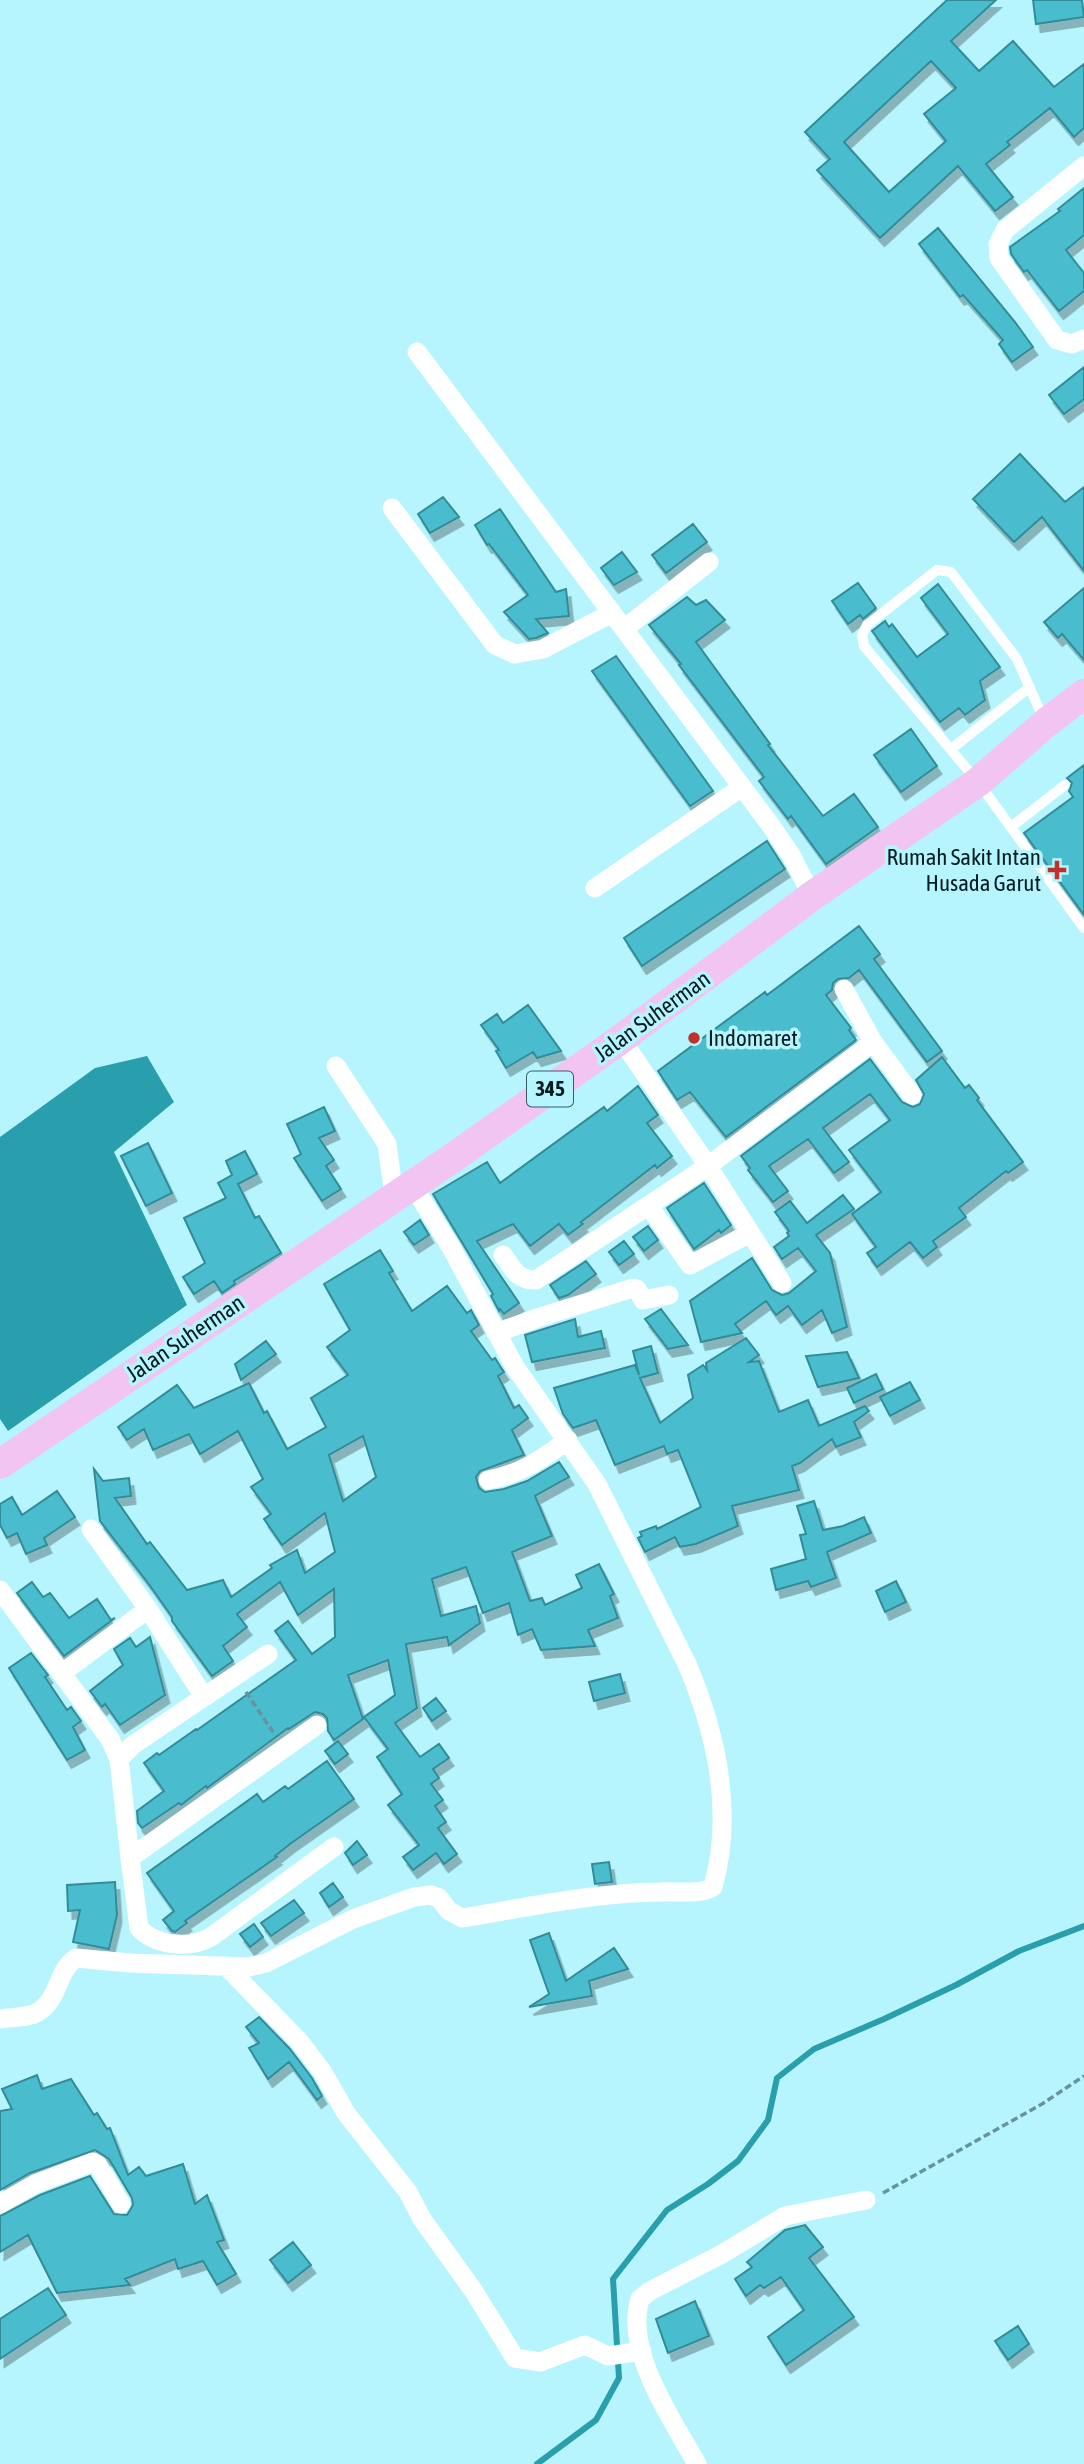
<svg xmlns="http://www.w3.org/2000/svg" width="1084" height="2464" font-family="'Asap Condensed',sans-serif">
	<defs>
		<filter id="shadow"><feDropShadow dx="4.5" dy="8" stdDeviation="0" flood-color="#0004"/></filter>
	</defs>
	<rect width="100%" height="100%" fill="#b7f5fe"/>
	<path fill="#299ead" d="M147,1056L174,1102L114,1152L187,1305L8,1431L0,1419V1137L95,1068Z"/>
	<g fill="none" stroke-linecap="round" stroke-linejoin="round">
		<path stroke="#299ead" stroke-width="6" d="M537,2464L596,2420L619,2378L613,2279L667,2210L708,2184L738,2161L768,2120L777,2078L814,2049L884,2019L956,1985L1019,1951L1084,1926"/>
	</g>
	<path fill="#48bdcd" stroke="#338b97" stroke-width="2" fill-rule="evenodd" filter="url(#shadow)" d="M947,0H996L951,41L979,71L1013,41L1054,87L1084,64V128L1074,137L1050,108L1007,142L1010,145L986,164L1013,197L995,211L958,166L880,238L817,170L830,159L805,132ZM931,61L956,88L924,114L946,141L889,192L844,142Z
		M1033,0H1082L1084,17L1036,24Z
		M1084,188V235L1066,250L1084,273V291L1059,311L1027,270L1024,272L1011,254L1010,247L1060,211L1058,209Z
		M938,228L1015,322L1033,347L1012,362L999,344L1003,340L963,295L960,297L919,244Z
		M1084,367V399L1064,414L1049,395Z
		M1020,454L1065,502L1084,487V571L1042,517L1014,542L973,499Z
		M443,497L459,517L430,533L418,514Z
		M500,509L556,592L566,589L569,616L536,619L548,633L536,638L529,639L504,612L528,595L489,544L487,545L475,525Z
		M693,524L707,542L666,573L652,555Z
		M622,552L637,572L614,585L601,568Z
		M858,583L876,608L863,619L860,615L848,624L832,601Z
		M938,584L1000,667L980,681L985,700L965,715L959,708L940,722L872,631L885,621L889,627L892,624L917,657L948,634L921,598Z
		M1084,588V660L1062,634L1058,638L1044,622Z
		M687,597L696,605L706,600L725,620L696,642L770,744L768,745L823,816L854,794L878,827L826,864L791,816L788,819L759,781L764,777L679,665L681,664L649,625Z
		M616,656L713,791L690,806L592,671Z
		M911,729L937,766L901,792L874,755Z
		M1084,765V915L1024,833L1073,797L1069,791L1072,783L1067,778Z
		M767,841L785,869L642,966L624,938Z
		M859,926L880,954L874,959L942,1051L927,1062L859,970L849,978L838,979L833,983L832,990L826,995L851,1028L849,1030L856,1040L726,1137L690,1092L677,1100L658,1071L765,992L767,995Z
		M528,1005L561,1051L537,1058L533,1052L506,1068L496,1051L499,1050L481,1025L497,1014L503,1023Z
		M942,1057L965,1088L969,1085L979,1098L977,1100L1023,1162L1008,1173L1006,1171L959,1208L966,1217L933,1241L937,1247L923,1258L910,1242L877,1267L867,1253L876,1247L852,1214L881,1192L849,1150L890,1120L870,1094L823,1128L849,1162L834,1173L808,1139L769,1166L788,1191L773,1202L748,1170L750,1168L741,1156L870,1059L902,1102L913,1107L920,1104L924,1094L916,1080Z
		M638,1086L658,1115L647,1123L672,1156L657,1168L655,1165L581,1222L583,1224L568,1235L559,1224L530,1246L513,1224L477,1241L519,1303L504,1314L500,1309L499,1311L491,1296L493,1294L433,1194L487,1162L500,1183L604,1107L607,1111Z
		M324,1107L335,1131L319,1138L334,1160L326,1166L341,1189L322,1201L294,1158L301,1154L287,1124Z
		M148,1143L172,1193L146,1206L121,1156Z
		M245,1151L257,1174L238,1184L255,1218L259,1216L281,1253L234,1281L235,1284L222,1293L214,1281L194,1294L183,1277L205,1263L184,1218L226,1198L218,1183L232,1175L226,1161Z
		M704,1183L731,1225L721,1233L719,1230L694,1249L667,1208Z
		M843,1195L854,1209L816,1235L830,1253L847,1327L832,1333L822,1310L802,1325L788,1306L776,1315L766,1301L735,1324L742,1333L701,1342L690,1301L752,1258L772,1290L782,1295L789,1293L816,1271L798,1248L782,1259L774,1247L789,1236L787,1233L789,1231L775,1212L790,1201L807,1223Z
		M420,1220L429,1235L414,1245L404,1232Z
		M648,1226L658,1240L644,1251L633,1237Z
		M624,1241L634,1254L619,1265L609,1252Z
		M380,1250L393,1271L389,1273L412,1311L447,1286L467,1313L471,1310L479,1325L471,1331L492,1360L495,1358L500,1366L504,1372L498,1376L514,1408L519,1405L528,1418L512,1430L524,1455L480,1471L476,1477L479,1488L485,1492L504,1489L527,1481L559,1462L569,1477L535,1496L552,1536L512,1552L530,1601L542,1598L545,1605L582,1588L576,1575L599,1564L614,1594L610,1596L618,1618L588,1630L595,1646L541,1650L532,1629L518,1635L509,1603L483,1613L466,1567L432,1579L441,1616L476,1606L480,1623L449,1645L447,1637L406,1644L417,1708L395,1723L420,1757L439,1744L449,1758L433,1769L439,1778L431,1784L443,1800L435,1806L446,1822L438,1828L457,1854L444,1864L436,1853L413,1870L403,1857L419,1845L388,1805L402,1794L377,1757L388,1749L364,1717L395,1695L388,1660L348,1675L363,1719L334,1740L328,1731L327,1718L323,1714L315,1712L289,1729L288,1728L207,1788L206,1786L181,1805L179,1803L142,1828L138,1823L137,1811L164,1791L144,1763L157,1753L159,1755L196,1729L197,1730L296,1660L275,1631L288,1621L312,1654L335,1637L334,1589L298,1615L280,1582L237,1614L247,1627L223,1646L233,1661L212,1676L172,1621V1617L148,1583L100,1521L94,1469L103,1481L129,1478L131,1496L115,1498L147,1544L150,1542L187,1590L223,1580L231,1597L272,1568L270,1565L297,1550L305,1573L335,1552L325,1513L282,1545L264,1519L271,1514L251,1487L263,1479L238,1431L200,1454L189,1434L153,1450L144,1429L127,1440L118,1427L177,1385L194,1408L249,1383L264,1413L267,1411L287,1449L326,1427L311,1398L348,1375L327,1347L350,1330L324,1284ZM363,1436L376,1477L343,1501L329,1455Z
		M586,1261L596,1274L568,1295L559,1298L550,1285Z
		M661,1309L688,1345L668,1349L645,1319Z
		M575,1319L578,1337L601,1331L605,1348L532,1362L525,1335Z
		M746,1338L759,1355L749,1362L759,1361L779,1412L808,1400L819,1426L865,1406L869,1411L854,1422L861,1437L836,1447L832,1439L800,1463L792,1466L799,1490L732,1506L738,1526L696,1544L680,1547L675,1537L645,1552L638,1538L642,1536L640,1532L656,1526L657,1529L701,1507L678,1450L667,1454L664,1446L615,1465L596,1420L573,1428L563,1414L554,1388L635,1365L639,1375L633,1351L651,1346L658,1373L640,1378L660,1423L693,1398L688,1375L703,1365L707,1370L706,1363Z
		M266,1341L276,1354L241,1380L235,1364Z
		M847,1352L859,1378L818,1387L806,1356Z
		M876,1374L883,1389L854,1403L847,1388Z
		M910,1382L920,1400L890,1416L880,1397Z
		M57,1491L75,1517L44,1538L47,1545L26,1554L17,1533L7,1538L0,1525V1504L12,1497L22,1515Z
		M814,1501L823,1530L843,1526L864,1517L871,1533L827,1552L836,1578L811,1587L808,1581L776,1590L771,1569L806,1559L800,1535L806,1534L797,1506Z
		M896,1581L906,1602L885,1612L876,1591Z
		M32,1582L43,1597L50,1593L69,1618L97,1599L111,1620L115,1618L64,1656L17,1593Z
		M150,1637L165,1695L120,1725L105,1704L102,1707L90,1691L123,1665L114,1649L130,1638L136,1647Z
		M31,1653L48,1675L45,1677L67,1710L71,1707L81,1721L73,1727L85,1750L67,1760L9,1668Z
		M620,1674L625,1693L594,1701L589,1682Z
		M436,1698L446,1711L432,1721L423,1708Z
		M338,1741L348,1754L335,1764L325,1751Z
		M327,1761L354,1799L290,1844L275,1856L277,1857L185,1921L187,1923L175,1932L172,1931L163,1920L174,1911L147,1873L257,1794L263,1802L285,1786L288,1789Z
		M357,1841L367,1855L353,1865L345,1853Z
		M609,1862L612,1882L595,1884L592,1864Z
		M115,1882L117,1915L109,1949L73,1942L80,1910L68,1911L67,1885Z
		M333,1883L343,1897L329,1907L320,1893Z
		M294,1900L304,1913L271,1936L261,1923Z
		M254,1924L263,1937L250,1947L240,1934Z
		M549,1933L566,1981L614,1948L628,1969L589,1981L592,1996L529,2007L549,1994L530,1940Z
		M259,2017L290,2049L312,2078L322,2096L317,2100L289,2062L268,2079L249,2048L259,2043L246,2027Z
		M37,2075L42,2089L71,2079L94,2115L97,2113L107,2129L110,2128L128,2175L139,2167L146,2176L183,2164L195,2204L207,2195L224,2240L217,2242L236,2274L217,2285L203,2261L178,2269L175,2259L125,2279L130,2285L57,2293L28,2235L0,2252V2216L40,2195L90,2176L114,2214L127,2215L133,2205L132,2198L109,2159L95,2150L30,2173L0,2190V2111L12,2109L2,2089Z
		M805,2225L823,2247L809,2258L854,2317L786,2365L768,2337L804,2310L781,2277L764,2288L760,2285L746,2296L735,2279L752,2267L747,2262L785,2230Z
		M293,2242L311,2265L288,2283L270,2260Z
		M48,2288L66,2315L0,2359V2319Z
		M695,2301L709,2336L668,2353L656,2319Z
		M1018,2326L1029,2344L1008,2360L995,2341Z"/>
	<g fill="none" stroke-linecap="round" stroke-linejoin="round">
		<path stroke="#67949a" stroke-width="3.5" stroke-dasharray="7 3.5" stroke-linecap="butt" d="M246,1692L273,1732
			M883,2193L1042,2104L1084,2076"/>
		<path stroke="#fff" stroke-width="10" d="M1044,720L1017,659L951,572L937,570L867,625L862,635L864,646L978,782L1084,928
			M951,749L1030,687
			M1011,827L1065,785"/>
		<path stroke="#fff" stroke-width="19" d="M1084,166L1005,230L998,244L999,258L1057,340L1072,344L1084,339
			M417,352L769,823L791,855L812,896
			M392,508L495,645L515,654L543,649L612,613
			M624,629L709,562
			M595,888L742,787
			M844,989L873,1042L912,1095
			M621,1039L708,1166L782,1283
			M336,1066L387,1144L394,1196
			M649,1206L690,1265L750,1233
			M503,1255C512,1268 518,1281 536,1280L708,1166L873,1042
			M496,1333L540,1317L633,1288L637,1289L643,1300L669,1295
			M488,1480C522,1474 541,1459 568,1440
			M0,1590L110,1739L119,1759L133,1745L204,1697L148,1609L91,1529
			M62,1673L148,1609
			M204,1697L268,1654
			M119,1759L130,1858L317,1725
			M130,1858L139,1928C155,1946 190,1949 211,1937L334,1847
			M226,1966L299,2041L322,2071L346,2113L408,2192L422,2219L473,2290L515,2358L540,2362L585,2345L608,2356L642,2351
			M0,2019C12,2017 28,2018 38,2012C59,2000 57,1970 76,1958L130,1963L249,1967L266,1963L353,1919L414,1897L431,1895L439,1898L449,1911L462,1918C528,1907 592,1893 660,1892C675,1891 699,1895 713,1887C734,1812 717,1735 687,1664L597,1484L515,1367L452,1249L412,1184
			M0,2204L35,2184L93,2162L98,2165L121,2204
			M697,2464C672,2419 624,2351 640,2299L650,2291L722,2254L785,2216L866,2200"/>
		<path stroke="#f2c4f1" stroke-width="30" d="M0,1464L454,1157L621,1039L812,896L978,782L1046,723L1084,694"/>
	</g>
	<g fill="#bf312b" stroke="#b7f5fe" stroke-width="2.5">
		<path d="M1053.5 859.5h7v7h7v7h-7v7h-7v-7h-7v-7h7z"/>
		<circle cx="694" cy="1038" r="7"/>
	</g>
	<g text-anchor="middle" stroke-width="7" stroke-linejoin="round" paint-order="stroke">
		<rect fill="#b7f5fe" stroke="#395d62" stroke-width="2" x="527" y="1071.5" width="46" height="35" rx="5"/>
		<g font-size="21" font-weight="bold" fill="#031c1f">
			<text x="550" y="1096">345</text>
		</g>
		<g font-size="23" fill="#031c1f" stroke="#b7f5fe" text-anchor="end">
			<text x="1041" y="865">Rumah Sakit Intan<tspan x="1041" dy="26">Husada Garut</tspan></text>
			<text x="708" y="1046" text-anchor="start">Indomaret</text>
		</g>
		<g font-size="23" fill="#031c1f" stroke="#b7f5fe">
			<text transform="translate(652 1016) rotate(-36)" y="8">Jalan Suherman</text>
			<text transform="translate(185 1338) rotate(-34)" y="8">Jalan Suherman</text>
		</g>
	</g>
</svg>
